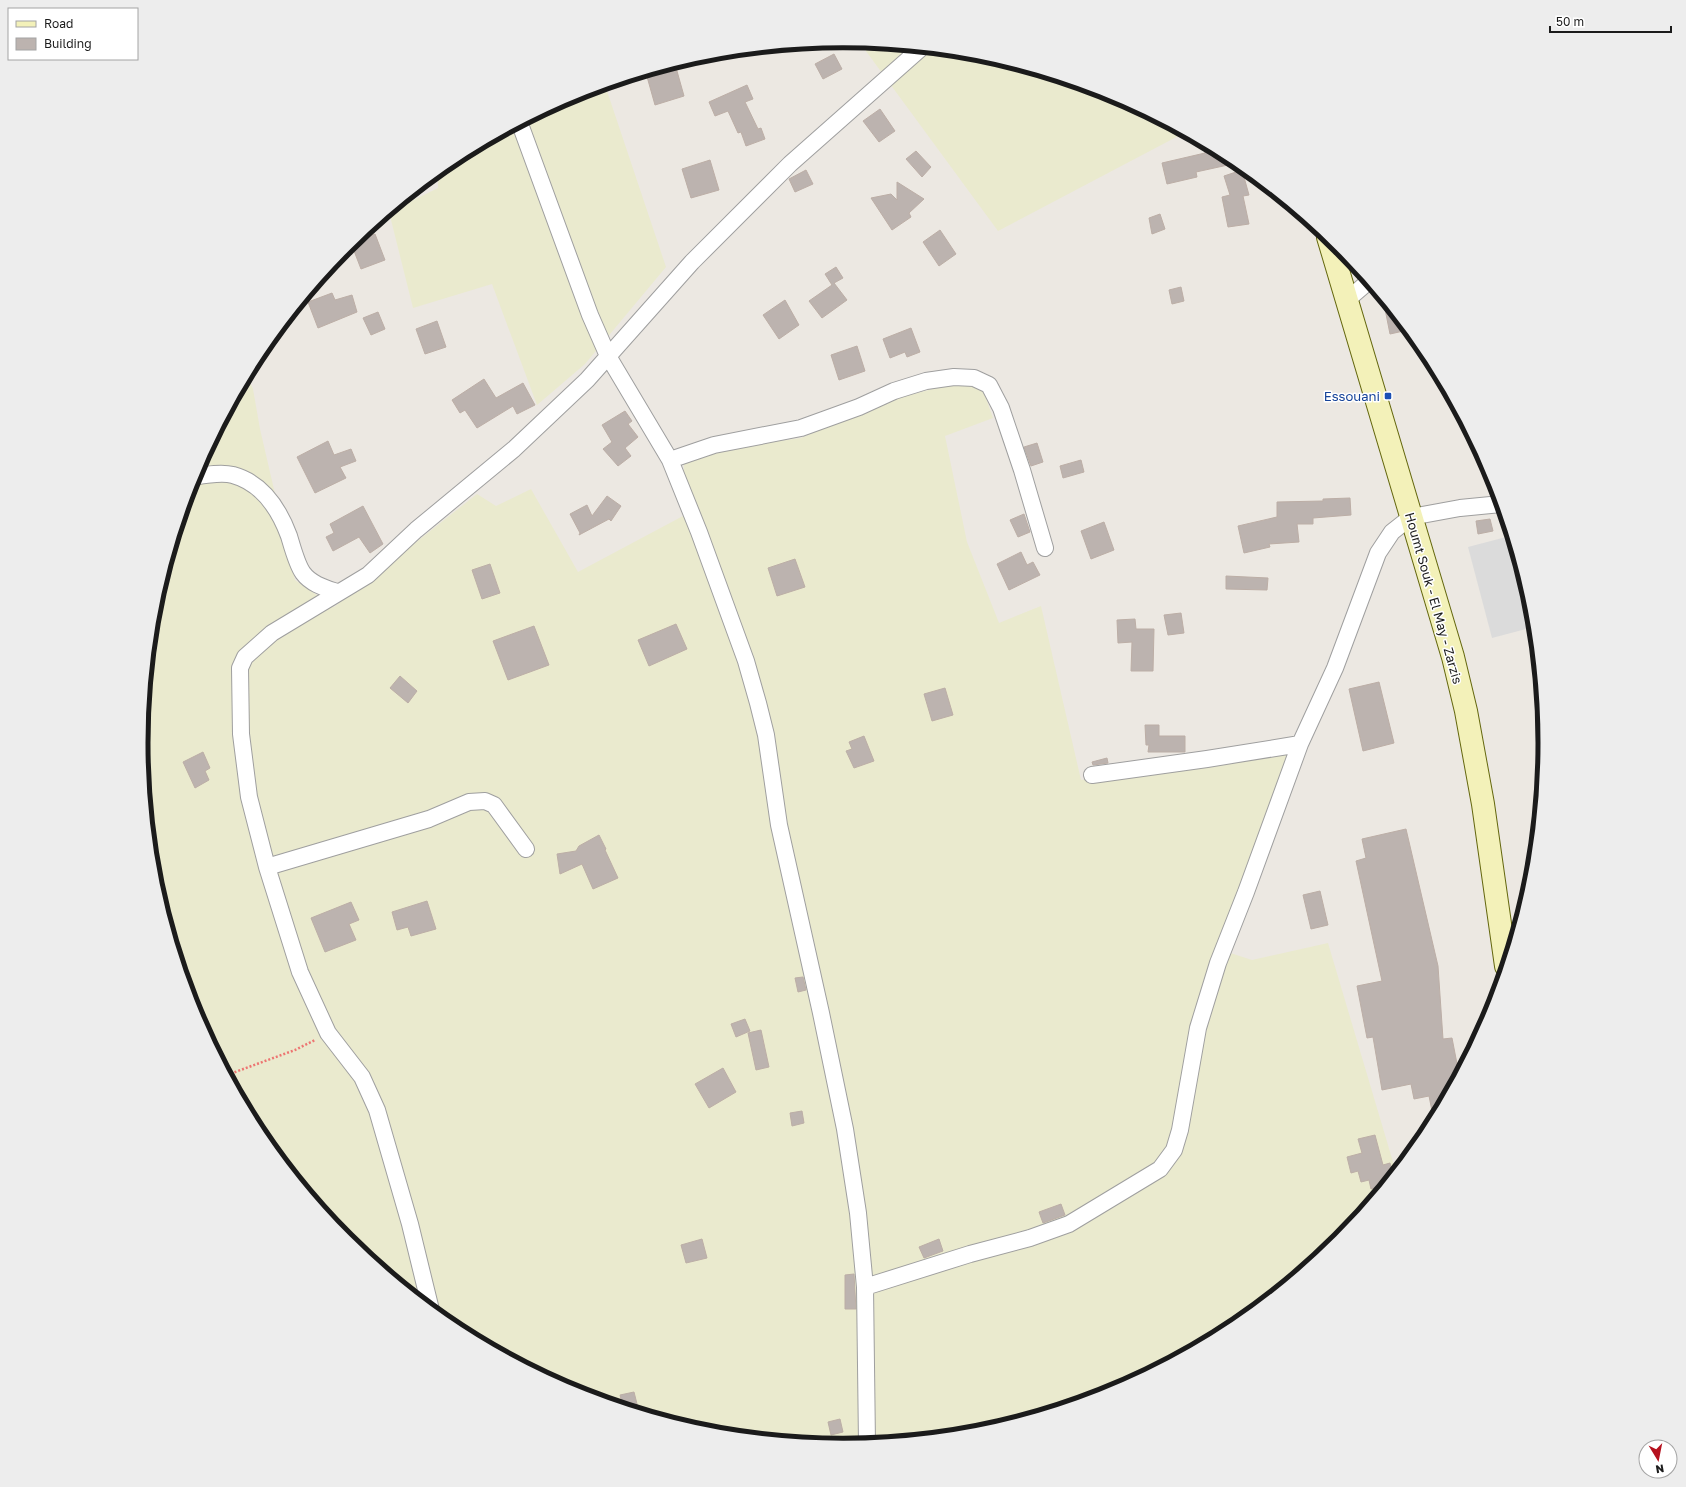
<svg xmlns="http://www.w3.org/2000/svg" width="1686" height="1487" font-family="'Golos Text',sans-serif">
	<rect width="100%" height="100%" fill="#ece8e2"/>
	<path fill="#eaeace" d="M860,43L980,55L1112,95L1184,133L998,231Z
		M605,85L666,267L585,364L537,405L492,284L413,308L389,212L438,188V172L453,159L574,94Z
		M247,376L253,389L260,429L295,580L334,607L477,494L496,506L531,489L578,572L683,516L684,454L801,438L880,403L962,381L982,387L993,418L945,436L967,542L999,623L1041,606L1081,780L1296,749L1218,949L1252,960L1328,943L1396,1172L1340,1240L1233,1328L1112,1393L980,1433L843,1446L706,1432L574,1392L453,1327L346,1240L259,1134L194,1012L154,880L141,743L154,606L194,474Z"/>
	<path fill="#dbdbdb" d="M1510,536L1532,607L1534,627L1492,638L1468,547Z"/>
	<path fill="#bcb3af" stroke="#bcaea6" d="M834,54L842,69L823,79L815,64Z
		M675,64L684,96L655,105L646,73Z
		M747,85L753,99L745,102L758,129L761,128L765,139L746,146L741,132L738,133L728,111L715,116L709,102Z
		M880,109L895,131L879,142L863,121Z
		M1201,142L1237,163L1196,172L1197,177L1167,184L1162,163L1205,153Z
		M916,151L931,167L922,177L906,159Z
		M710,160L719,190L691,198L682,169Z
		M806,170L813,184L795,192L789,179Z
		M1242,170L1249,195L1243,196L1249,224L1228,227L1222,197L1230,195L1224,176Z
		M897,182L924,199L909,213L911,217L892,230L871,198L891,194L897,200Z
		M1160,214L1165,229L1152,234L1149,218Z
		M940,230L956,254L939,266L923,242Z
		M375,234L385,260L361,269L351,243Z
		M836,267L843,278L834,283L847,300L822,318L809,301L832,285L825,274Z
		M1181,287L1184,301L1172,304L1169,290Z
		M332,293L335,300L352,295L357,312L318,328L308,302Z
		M1383,299L1399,319L1408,330L1390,334Z
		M785,300L799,325L779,339L763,315Z
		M378,312L385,329L371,335L363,318Z
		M437,321L446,347L425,354L416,329Z
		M911,328L920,352L907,357L905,352L890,358L883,339Z
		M857,346L865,371L839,380L831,355Z
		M484,379L496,398L523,383L535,405L517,414L513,406L477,428L465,410L460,413L452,400Z
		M625,411L632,421L628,424L638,437L625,448L631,456L618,466L603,449L612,442L602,425Z
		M328,441L334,455L351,449L356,461L340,467L346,478L315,493L297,457Z
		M1037,443L1043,462L1031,466L1024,447Z
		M1081,460L1084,472L1063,478L1060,466Z
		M607,496L621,506L611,521L609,519L579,535L580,533L570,514L587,505L592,516Z
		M1350,498L1351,515L1313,518V524H1297L1299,542L1269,544L1270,547L1244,553L1238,526L1277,517V502L1323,501V499Z
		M363,506L383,544L370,553L359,537L333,551L326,537L334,533L330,524Z
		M1024,514L1030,532L1018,537L1010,520Z
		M1490,519L1493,531L1478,534L1476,521Z
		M1104,522L1114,550L1091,559L1081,531Z
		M1021,552L1027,565L1033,562L1040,575L1009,590L997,564Z
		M795,559L805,587L777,596L768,568Z
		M490,564L500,593L482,599L472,570Z
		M1226,576L1268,578L1267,590L1226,589Z
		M1181,613L1184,633L1168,635L1164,615Z
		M1135,619L1136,629H1154L1153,671H1131L1132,642L1118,643L1117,620Z
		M676,624L687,649L649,666L638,640Z
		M534,626L549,665L508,680L493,641Z
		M400,676L417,691L408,703L390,688Z
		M1379,682L1394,743L1363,751L1349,689Z
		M945,688L953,715L932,721L924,694Z
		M1145,725H1159V736H1185V752H1148L1149,745H1146Z
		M864,736L874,761L854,768L846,751L852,749L849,742Z
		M203,752L210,768L205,771L209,780L195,788L183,762Z
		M1107,758L1108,763L1093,765L1092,762Z
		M1406,829L1438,966L1443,1039L1452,1038L1459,1074L1434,1121L1429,1096L1414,1099L1411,1084L1382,1090L1373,1037L1367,1038L1357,986L1382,981L1356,861L1366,858L1362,839Z
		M599,835L606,849L605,850L618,878L593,889L582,864L560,874L557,854L576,851L579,846Z
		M1320,891L1328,925L1311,929L1303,895Z
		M427,901L436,929L411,936L408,927L397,930L392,912Z
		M351,902L359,920L349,924L356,940L325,952L311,918Z
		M803,977L806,990L798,992L795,978Z
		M745,1019L750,1031L736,1037L731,1024Z
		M761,1030L769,1067L756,1070L748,1033Z
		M723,1068L736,1092L709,1108L695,1084Z
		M802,1111L804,1123L792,1126L790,1113Z
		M1375,1135L1383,1165L1390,1163L1393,1176L1385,1185L1371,1189L1369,1180L1361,1182L1358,1171L1351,1173L1347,1157L1362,1153L1358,1139Z
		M1061,1204L1065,1215L1043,1223L1039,1212Z
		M702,1239L707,1258L686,1263L681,1245Z
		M939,1239L943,1251L924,1258L919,1247Z
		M854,1274L856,1309H845V1275Z
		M634,1392L639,1412L623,1407L620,1395Z
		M840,1419L843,1432L831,1435L828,1422Z"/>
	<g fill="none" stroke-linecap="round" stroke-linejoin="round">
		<g stroke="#9f9f9f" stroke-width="18">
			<path id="street" d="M520,124L590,315L608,356L670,460L699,532L746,661L758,703L766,735L779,825L821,1013L845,1129L858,1213L865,1287L867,1444
				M1347,300L1368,282
				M670,460L714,445L801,428L859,407L894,391L926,381L954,377L974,378L989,385L1001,408L1022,470L1045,548
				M193,477C205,475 221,472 233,475C262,483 279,509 289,536C292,546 297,565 303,573C311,584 325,588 337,592
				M1092,775L1207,759L1300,744
				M267,867L429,819L469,802L485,801L494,805L526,849
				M865,1287L970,1254L1030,1238L1069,1224L1160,1169L1174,1150L1180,1130L1198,1028L1218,963L1246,892L1300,744L1335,668L1378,553L1392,532L1411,517L1460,508L1501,504
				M431,1310L410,1224L377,1110L362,1077L328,1033L300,972L267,867L249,797L241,734L240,668L245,657L272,633L368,575L416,530L514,449L587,380L692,262L790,164L920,49"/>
		</g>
		<g stroke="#64670e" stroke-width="24">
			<path id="secondary" d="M1328,237L1453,657L1466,711L1483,804L1506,966"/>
		</g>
		<path stroke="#ed7572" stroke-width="2.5" stroke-dasharray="2 2" stroke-linecap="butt" d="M227,1075L295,1050L315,1040"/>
		<use href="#street" stroke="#fff" stroke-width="16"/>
		<use href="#secondary" stroke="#f3f1b9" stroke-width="22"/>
	</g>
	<rect fill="#1a4fb4" stroke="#fff" stroke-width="1.5" x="1384" y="392" width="8" height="8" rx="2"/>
	<g text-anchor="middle" stroke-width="3" stroke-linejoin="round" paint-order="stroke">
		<g font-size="13" fill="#164399" stroke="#fff" text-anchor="end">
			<text x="1380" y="401">Essouani</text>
		</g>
		<g font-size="13" fill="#1b1b1b" stroke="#fff">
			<text transform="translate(1434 598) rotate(74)" y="5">Houmt Souk - El May - Zarzis</text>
		</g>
	</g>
	<path d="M0 0H1686V1487H0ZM148 743a695 695 0 1 1 1390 0a695 695 0 1 1-1390 0Z" fill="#ededed" fill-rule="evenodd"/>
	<path fill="none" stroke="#1b1b1b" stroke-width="5" d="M148 743a695 695 0 1 1 1390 0a695 695 0 1 1-1390 0Z"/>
	<rect x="8" y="8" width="130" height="52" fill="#ffffff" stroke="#a4a4a4"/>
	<rect x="16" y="21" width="20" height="6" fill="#f3f1b9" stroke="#a4a4a4"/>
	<text x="44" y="28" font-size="12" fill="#1b1b1b">Road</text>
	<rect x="16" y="38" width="20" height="12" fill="#bcb3af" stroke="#a4a4a4"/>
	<text x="44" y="48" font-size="12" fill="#1b1b1b">Building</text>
	<g transform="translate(1658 1459) rotate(170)"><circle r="19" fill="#ffffff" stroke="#a4a4a4"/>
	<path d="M0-3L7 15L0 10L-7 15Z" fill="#b5111e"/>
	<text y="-6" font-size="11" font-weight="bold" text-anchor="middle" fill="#1b1b1b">N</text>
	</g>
	<path d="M1550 26v6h121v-6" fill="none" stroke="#1b1b1b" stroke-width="2"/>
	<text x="1556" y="26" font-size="12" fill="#1b1b1b" stroke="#ffffff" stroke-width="3" paint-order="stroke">50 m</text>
</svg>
